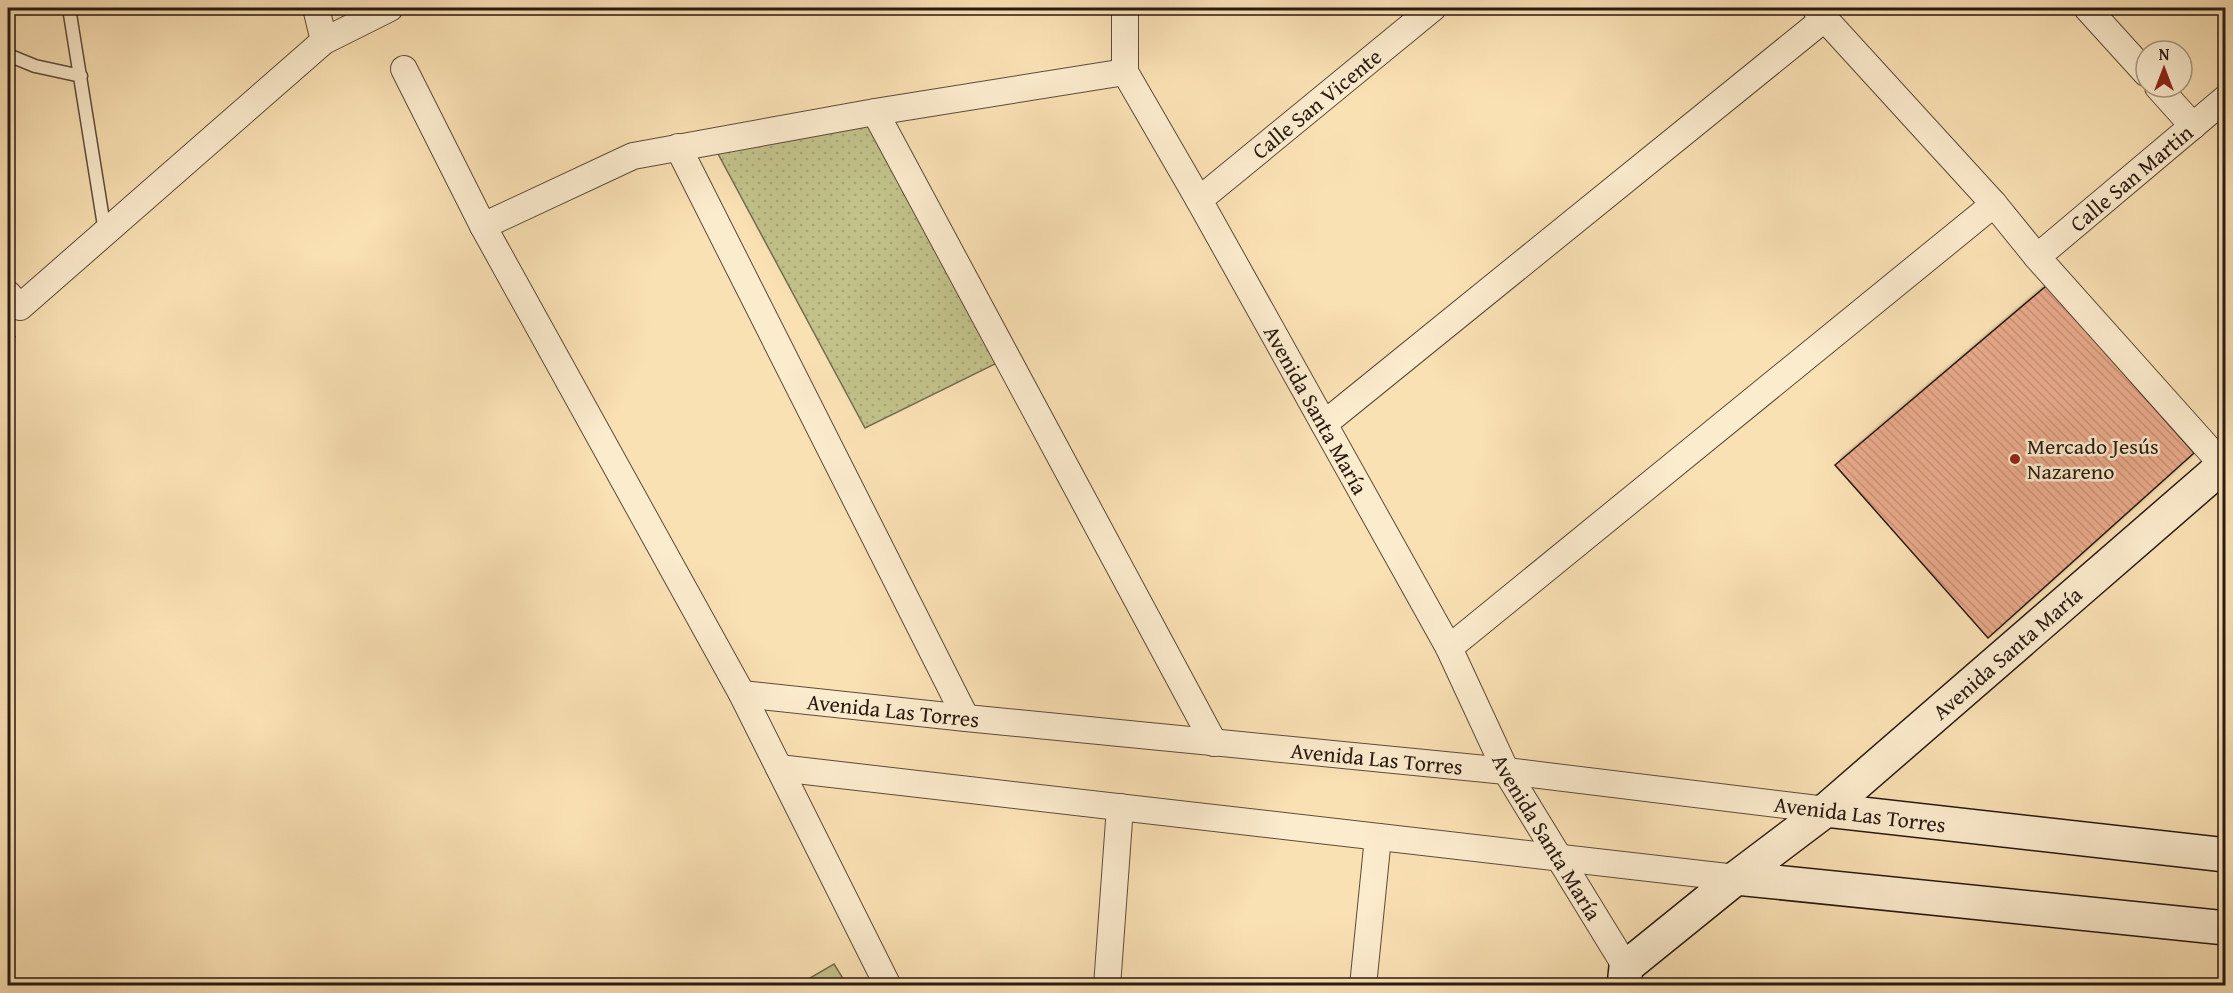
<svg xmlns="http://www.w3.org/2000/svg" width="2233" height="993" font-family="'Gentium Book Plus',serif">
	<defs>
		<pattern id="grass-dots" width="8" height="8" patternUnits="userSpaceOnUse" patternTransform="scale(1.5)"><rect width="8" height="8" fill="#c2c28a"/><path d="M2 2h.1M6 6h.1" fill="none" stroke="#a7a676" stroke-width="1.8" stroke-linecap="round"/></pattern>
		<pattern id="building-back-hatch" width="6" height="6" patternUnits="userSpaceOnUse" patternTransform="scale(1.5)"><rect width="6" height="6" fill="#e9a98a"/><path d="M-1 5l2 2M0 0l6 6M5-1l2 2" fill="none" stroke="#c89176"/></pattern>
		<filter id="shadow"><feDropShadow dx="5.5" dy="-5.5" stdDeviation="1.5" flood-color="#0004"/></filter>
	</defs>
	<rect width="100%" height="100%" fill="#fae1b4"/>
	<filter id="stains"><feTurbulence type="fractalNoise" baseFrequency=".00333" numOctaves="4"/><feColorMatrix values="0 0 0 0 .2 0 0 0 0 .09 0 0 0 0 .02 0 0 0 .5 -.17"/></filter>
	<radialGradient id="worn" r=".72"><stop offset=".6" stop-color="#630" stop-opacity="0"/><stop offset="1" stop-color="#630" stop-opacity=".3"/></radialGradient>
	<path fill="url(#grass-dots)" stroke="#746e4e" stroke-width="1.5" d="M869,125L997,363L865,428L716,150Z"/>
	<path fill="#c2c28a" stroke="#746e4e" stroke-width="1.5" d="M834,964L847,985H798Z"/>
	<path fill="url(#building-back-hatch)" stroke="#271912" stroke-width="1.5" filter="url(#shadow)" d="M2046,286L2194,453L1988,638L1835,465Z"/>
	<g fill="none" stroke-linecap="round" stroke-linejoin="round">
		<g stroke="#5c4b3a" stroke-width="15">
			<path id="lane" d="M69,8L105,232
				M8,55L35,66L81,76"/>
		</g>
		<g stroke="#5c4b3a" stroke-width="28">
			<g id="street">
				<path d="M316,8L324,41"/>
				<path id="s1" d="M1125,8V72L1199,200L1449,648L1506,771L1626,967"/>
				<path d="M1815,8L1994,204L2037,257L2223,465"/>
				<path d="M2087,8L2146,73"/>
				<path d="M404,69L483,226L742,694L888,986"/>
				<path d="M2158,87L2193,126"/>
				<path d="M875,112L1214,743"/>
				<path d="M678,147L966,718"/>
				<path id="s2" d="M1199,200L1433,8"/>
				<path d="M483,226L633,156L875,112L1125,72"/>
				<path id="s3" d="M2037,257L2226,98"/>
				<path d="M8,294L20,307L324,41L390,8"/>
				<path d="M1324,424L1824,19"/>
				<path d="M1449,648L1994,204"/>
				<path id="s4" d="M742,694L966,718L1506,771L1826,810"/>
				<path d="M779,768L1736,878"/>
				<path d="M1107,986L1120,807"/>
				<path d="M1363,986L1378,837"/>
			</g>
		</g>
		<g stroke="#271912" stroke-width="36">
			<g id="secondary">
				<path d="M1826,810L2226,855"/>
				<path d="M1736,878L2226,928"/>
				<path id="s5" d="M1624,986L1626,967L1736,878L1826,810L2226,463"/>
			</g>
		</g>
		<path stroke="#271912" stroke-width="4" stroke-dasharray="1.5 3" stroke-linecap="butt" d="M8,368L14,336"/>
		<use href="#lane" stroke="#fcecce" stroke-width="12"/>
		<use href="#street" stroke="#fcecce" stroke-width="26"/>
		<use href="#secondary" stroke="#fcecce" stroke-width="33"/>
	</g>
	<circle fill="#8f2418" stroke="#fcecce" stroke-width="2" cx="2015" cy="459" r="6"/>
	<g text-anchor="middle" stroke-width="5" stroke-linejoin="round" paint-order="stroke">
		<g font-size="22" fill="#271912" stroke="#fcecce">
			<text dy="8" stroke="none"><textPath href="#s2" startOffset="152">Calle San Vicente</textPath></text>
			<text dy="8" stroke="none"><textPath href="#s3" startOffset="123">Calle San Martin</textPath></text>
			<text dy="8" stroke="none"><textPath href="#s1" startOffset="452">Avenida Santa María</textPath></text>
			<text dy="8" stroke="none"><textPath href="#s5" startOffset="513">Avenida Santa María</textPath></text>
			<text dy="8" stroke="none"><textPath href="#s4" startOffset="152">Avenida Las Torres</textPath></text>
			<text dy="8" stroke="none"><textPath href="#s4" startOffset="638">Avenida Las Torres</textPath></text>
			<text transform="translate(1860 814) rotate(7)" y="8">Avenida Las Torres</text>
			<text dy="8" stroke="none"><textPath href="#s1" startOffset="938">Avenida Santa María</textPath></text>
		</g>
		<g font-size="22" fill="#271912" stroke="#fcecce" text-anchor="start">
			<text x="2027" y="454">Mercado Jesús<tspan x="2027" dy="25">Nazareno</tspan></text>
		</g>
	</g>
	<rect width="2233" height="993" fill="none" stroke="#fae1b4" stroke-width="30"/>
	<rect x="9" y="9" width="2215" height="975" fill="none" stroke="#271912" stroke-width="3"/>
	<rect x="15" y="15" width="2203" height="963" fill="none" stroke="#271912" stroke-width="1.5"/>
	<g transform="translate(2164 69)"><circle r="28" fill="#fcecce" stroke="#a79883" stroke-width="1.5"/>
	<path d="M0-4.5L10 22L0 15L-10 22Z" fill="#8f2418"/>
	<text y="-9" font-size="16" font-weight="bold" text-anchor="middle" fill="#271912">N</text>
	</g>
	<rect width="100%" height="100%" filter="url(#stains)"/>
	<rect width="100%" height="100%" fill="url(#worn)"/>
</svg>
